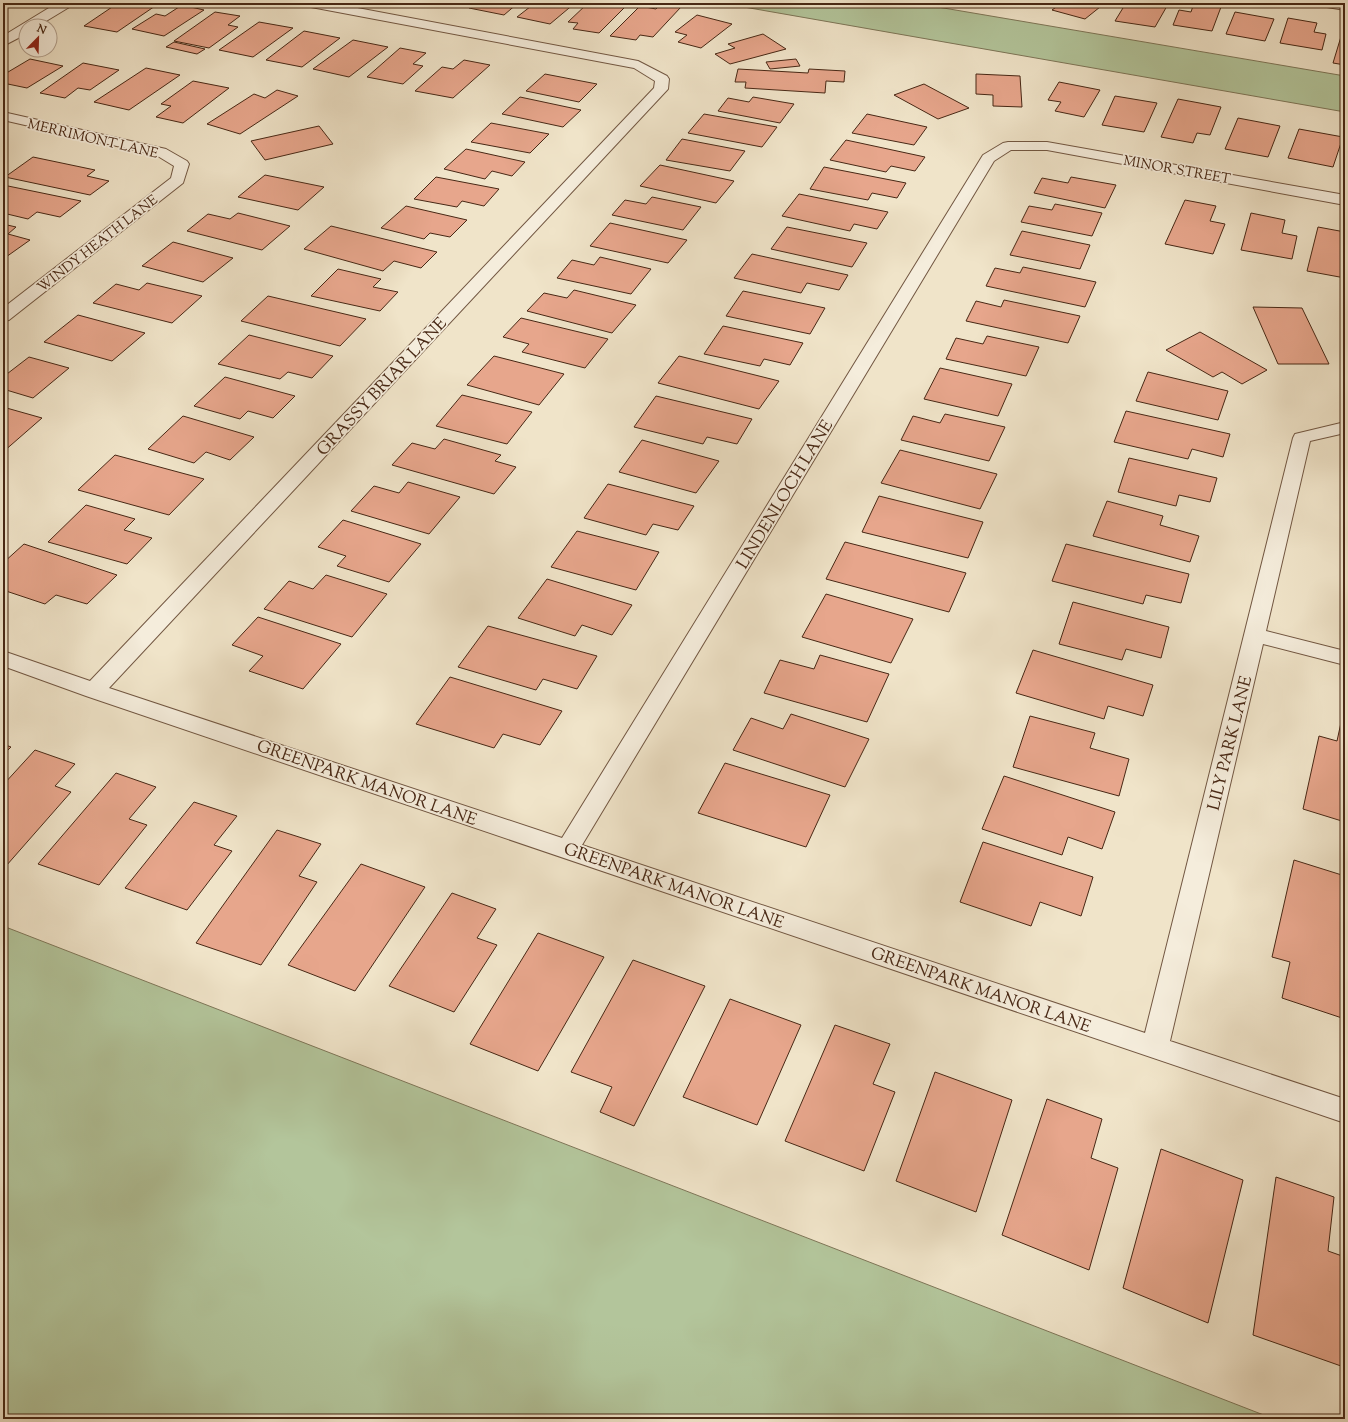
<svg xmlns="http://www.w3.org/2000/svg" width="1348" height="1422" font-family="'Sorts Mill Goudy',serif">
	<rect width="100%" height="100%" fill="#f0e4c9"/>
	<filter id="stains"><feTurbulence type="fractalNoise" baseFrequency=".005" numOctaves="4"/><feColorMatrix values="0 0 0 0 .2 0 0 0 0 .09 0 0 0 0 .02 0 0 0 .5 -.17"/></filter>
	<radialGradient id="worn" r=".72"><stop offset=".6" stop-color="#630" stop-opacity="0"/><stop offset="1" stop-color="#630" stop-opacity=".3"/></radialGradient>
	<path fill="#b3c59b" stroke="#7e7658" d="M721,3H914L1345,76V112Z
		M3,926L1274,1419H3Z"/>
	<path fill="#e7a68c" stroke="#482815" d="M118,3L158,4L117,32L84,26Z
		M436,3H461L457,7Z
		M475,3H518L504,15L469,8Z
		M535,3H575L550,24L517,17Z
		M588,3H622L628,4L599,33L573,29L578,23L568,22Z
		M1062,3H1105L1085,19L1052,10Z
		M1126,3H1150L1167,6L1155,27L1115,21Z
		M1194,3L1221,7L1212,31L1173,25L1179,10L1191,12Z
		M661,4L681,7L653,37L640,35L636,40L610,36L640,6L656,9Z
		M182,5L204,10L164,36L132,29L156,14L165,16Z
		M215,12L240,16L228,25L238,27L209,48L174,41Z
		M1235,12L1274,19L1265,41L1226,34Z
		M697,15L732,24L701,48L678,42L687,35L675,32Z
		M1288,18L1317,23L1314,32L1326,34L1322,50L1280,43Z
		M259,22L293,28L253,57L219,50Z
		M1343,30H1345V65L1333,63Z
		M304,31L340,38L302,67L266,60Z
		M763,34L786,49L730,64L715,54L735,48L728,44Z
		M353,40L388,47L349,77L313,69Z
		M174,42L205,49L197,54L166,47Z
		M400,48L426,53L413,64L423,66L403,84L367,77Z
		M30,59L63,66L27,88L3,83V75Z
		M796,59L800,66L770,69L766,62Z
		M464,60L490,65L453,98L415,91L442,67L453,69Z
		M83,63L119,70L90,90L78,88L65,98L40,93Z
		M146,68L180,75L129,110L94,102Z
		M738,69L808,73L809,69L845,71L844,82L826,81L825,93L745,88L746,82H735Z
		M545,74L597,84L579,102L526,91Z
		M976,74L1020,76L1022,107L993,106V95L976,94Z
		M193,81L229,88L183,123L156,117L171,106L161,104Z
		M1059,82L1100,90L1084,117L1055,111L1061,102L1048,100Z
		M924,84L969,108L938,119L894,95Z
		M277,90L298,96L240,134L207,124L254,94L265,98Z
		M1115,96L1157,103L1144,132L1102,125Z
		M520,97L581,110L563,127L502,114Z
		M753,97L794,104L780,123L718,111L728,98L749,102Z
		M1178,99L1221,107L1210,135L1197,133L1193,143L1161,137Z
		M704,114L777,127L762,147L688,133Z
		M867,114L927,127L914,145L852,133Z
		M1238,118L1280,126L1268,157L1225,149Z
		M491,123L549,134L530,153L471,142Z
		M319,126L333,144L265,160L251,141Z
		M1299,129L1343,137L1333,167L1288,158Z
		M682,139L745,151L730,171L666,160Z
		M846,140L925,157L915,171L891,166L886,172L830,160Z
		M466,149L525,162L512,176L492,171L485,179L444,169Z
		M33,157L95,170L87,176L109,181L90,195L5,177Z
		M660,165L734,181L716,203L640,186Z
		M824,167L906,183L897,198L872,193L868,200L810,189Z
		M265,175L324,187L298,210L238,197Z
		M436,177L499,189L484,206L462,201L457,207L414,199Z
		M1071,177L1116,185L1105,208L1034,193L1042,178L1068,183Z
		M8,186L81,201L60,217L37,212L28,219L3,213V189Z
		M799,194L888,212L877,229L854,224L850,231L782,216Z
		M652,197L701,207L683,230L612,215L625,200L646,204Z
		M1185,200L1216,206L1210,221L1225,224L1213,254L1165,244Z
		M1055,204L1102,213L1092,236L1021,222L1029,206L1052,210Z
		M406,206L467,220L450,237L430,233L424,239L381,228Z
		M238,213L290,226L262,250L187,231L208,214L230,219Z
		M1251,213L1285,220L1282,233L1297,236L1292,259L1241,250Z
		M610,223L687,240L668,263L590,246Z
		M3,224L16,227L8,234L30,240L6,257H3Z
		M331,226L437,252L421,268L394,261L383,271L304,249Z
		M787,227L867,243L852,267L771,249Z
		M1318,227L1345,232V278L1307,271Z
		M1022,231L1090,245L1080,269L1010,255Z
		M173,242L233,258L203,282L142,266Z
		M752,254L848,275L839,290L807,283L801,293L734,278Z
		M600,257L651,269L631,294L557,278L572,260L594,265Z
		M1023,267L1096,282L1085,307L986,286L995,268L1020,273Z
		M338,269L381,279L373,287L398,292L380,311L311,296Z
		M147,283L202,296L172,323L93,303L116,284L139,290Z
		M574,290L636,305L612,333L527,311L544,293L567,298Z
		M743,291L825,308L810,334L726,316Z
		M268,296L366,319L340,346L241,321Z
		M1004,300L1080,316L1068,343L966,321L976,301L1001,307Z
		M1253,307L1302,308L1329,364H1278Z
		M78,315L145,333L112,361L44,342Z
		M521,318L608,339L585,368L522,352L529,344L503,337Z
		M723,326L803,343L790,365L764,359L760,366L704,354Z
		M1200,332L1267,370L1242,384L1222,372L1213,377L1166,350Z
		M249,335L333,356L312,378L288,372L280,379L218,364Z
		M987,336L1039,347L1026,376L946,359L956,338L983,344Z
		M494,356L564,374L539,405L467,385Z
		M679,356L779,381L759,409L658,383Z
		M29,357L69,368L33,398L3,389V377Z
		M940,368L1012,384L998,416L924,399Z
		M1148,372L1228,391L1218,420L1136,401Z
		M225,377L295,396L273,418L248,411L240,419L194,406Z
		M462,395L532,412L507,444L436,426Z
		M656,396L752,419L737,444L707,437L703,444L634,427Z
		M3,407L42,418L3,452Z
		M1126,411L1230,434L1223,457L1192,449L1188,459L1114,442Z
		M945,414L1005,427L989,461L901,440L913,416L940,423Z
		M183,416L254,437L230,460L206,452L194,463L148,449Z
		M444,439L501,455L495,461L516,467L494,494L392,465L412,443L435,449Z
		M642,440L719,461L696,493L619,472Z
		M900,450L997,474L980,509L881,483Z
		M115,455L204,479L169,515L78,490Z
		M1129,458L1217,478L1210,502L1179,495L1176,506L1118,492Z
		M408,482L460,497L429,534L351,511L374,486L399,493Z
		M608,484L694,506L678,530L653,524L646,535L584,518Z
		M879,496L983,522L968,558L862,532Z
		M1107,501L1163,516L1160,525L1199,536L1190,562L1093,536Z
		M86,505L135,519L124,530L152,538L127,564L48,542Z
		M343,520L421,544L389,582L337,566L346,556L318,547Z
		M577,531L659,552L636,590L551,567Z
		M845,542L966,573L949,612L826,579Z
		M24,544L117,575L87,604L56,595L45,604L3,590V563Z
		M1066,544L1189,574L1181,603L1146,595L1143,604L1052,581Z
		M326,575L387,594L352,637L264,609L289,581L313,589Z
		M547,579L632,605L612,635L582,625L575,636L518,618Z
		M826,594L913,619L891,663L802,637Z
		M1073,602L1169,627L1161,658L1126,649L1122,660L1059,644Z
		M258,617L341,644L303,689L249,671L263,656L232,645Z
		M488,626L597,656L577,689L543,679L536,690L458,667Z
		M1033,650L1153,685L1143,716L1108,706L1104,719L1016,693Z
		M820,655L889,674L867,722L764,693L780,660L814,669Z
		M450,677L562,711L540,745L503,734L494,748L416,724Z
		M791,714L869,739L845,787L733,750L751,718L783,729Z
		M1030,716L1095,733L1090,748L1129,759L1119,796L1013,767Z
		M1342,718H1345V822L1303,809L1319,736L1337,741Z
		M3,744L11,747L3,755Z
		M35,750L75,764L55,786L71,792L6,866L3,865V785Z
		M725,763L830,795L806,847L698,813Z
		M116,773L156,787L129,819L147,825L99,885L38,864Z
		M1004,776L1115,812L1102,849L1068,837L1062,855L982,829Z
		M194,802L237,816L214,845L232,851L187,910L125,888Z
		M277,830L321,844L299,876L317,882L261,965L196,943Z
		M983,842L1093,877L1081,916L1040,902L1031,926L960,902Z
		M1294,860L1345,876V1019L1282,998L1290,962L1272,957Z
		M361,864L425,887L355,991L288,965Z
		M452,893L496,909L477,938L497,945L454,1012L389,986Z
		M538,933L604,957L538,1071L470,1044Z
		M633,960L705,986L634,1126L600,1112L612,1087L571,1072Z
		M730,999L801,1025L757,1125L683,1097Z
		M835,1025L890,1044L873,1084L895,1092L864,1171L785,1141Z
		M935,1072L1012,1100L976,1212L896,1181Z
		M1047,1099L1102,1119L1091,1158L1118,1168L1089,1270L1002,1235Z
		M1161,1149L1243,1180L1208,1323L1123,1288Z
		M1276,1177L1334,1197L1328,1251L1345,1257V1331L1341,1366L1253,1335Z"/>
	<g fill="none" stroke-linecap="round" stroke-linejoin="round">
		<g stroke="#725742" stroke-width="2">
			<path id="street" d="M57,3H72L71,6L38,26H26V34L3,46V36Z
				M305,3H331L638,61L667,76L669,79L668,89L109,688L562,838L983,155L1003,143L1008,142H1047L1345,195V205L1047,150H1011L994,161L582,845L1145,1033L1293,438L1295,434L1345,422V433L1310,441L1266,631L1345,651V665L1263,644L1170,1041L1345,1099V1123L86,696L3,666V651L90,681L654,88L655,81L634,68L311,7L306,6Z
				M1320,3H1345V10L1321,6Z
				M3,112L166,149L187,161L189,164L183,183L9,320L3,321V308L171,178L174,166L156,155L3,120Z"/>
		</g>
		<use href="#street" fill="#f5eddc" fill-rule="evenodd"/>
	</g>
	<g text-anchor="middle" stroke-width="3.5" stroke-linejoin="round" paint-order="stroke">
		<g font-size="14" fill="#482815" stroke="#f5eddc">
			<text transform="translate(93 138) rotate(13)" y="5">MERRIMONT LANE</text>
			<text transform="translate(1177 169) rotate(10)" y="5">MINOR STREET</text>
			<text transform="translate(97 243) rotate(-38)" y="5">WINDY HEATH LANE</text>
		</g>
		<g font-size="17" fill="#482815" stroke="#f5eddc">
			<text transform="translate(381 386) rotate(-47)" y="6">GRASSY BRIAR LANE</text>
			<text transform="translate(784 494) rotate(-59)" y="6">LINDENLOCH LANE</text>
			<text transform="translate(1229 743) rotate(-76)" y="6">LILY PARK LANE</text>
			<text transform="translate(367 782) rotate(19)" y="6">GREENPARK MANOR LANE</text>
			<text transform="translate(674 885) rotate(19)" y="6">GREENPARK MANOR LANE</text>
			<text transform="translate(981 989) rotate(19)" y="6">GREENPARK MANOR LANE</text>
		</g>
	</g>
	<rect width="1348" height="1422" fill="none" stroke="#f0e4c9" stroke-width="16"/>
	<rect x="4" y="4" width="1340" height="1414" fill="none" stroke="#482815" stroke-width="2"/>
	<rect x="8" y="8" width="1332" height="1406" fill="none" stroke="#482815"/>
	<g transform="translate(38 38) rotate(23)"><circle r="19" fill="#f5eddc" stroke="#b09e8c"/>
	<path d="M0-3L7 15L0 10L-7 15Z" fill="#8f2418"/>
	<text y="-6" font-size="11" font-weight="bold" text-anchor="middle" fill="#482815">N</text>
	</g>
	<rect width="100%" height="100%" filter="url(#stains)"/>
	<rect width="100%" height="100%" fill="url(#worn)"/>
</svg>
